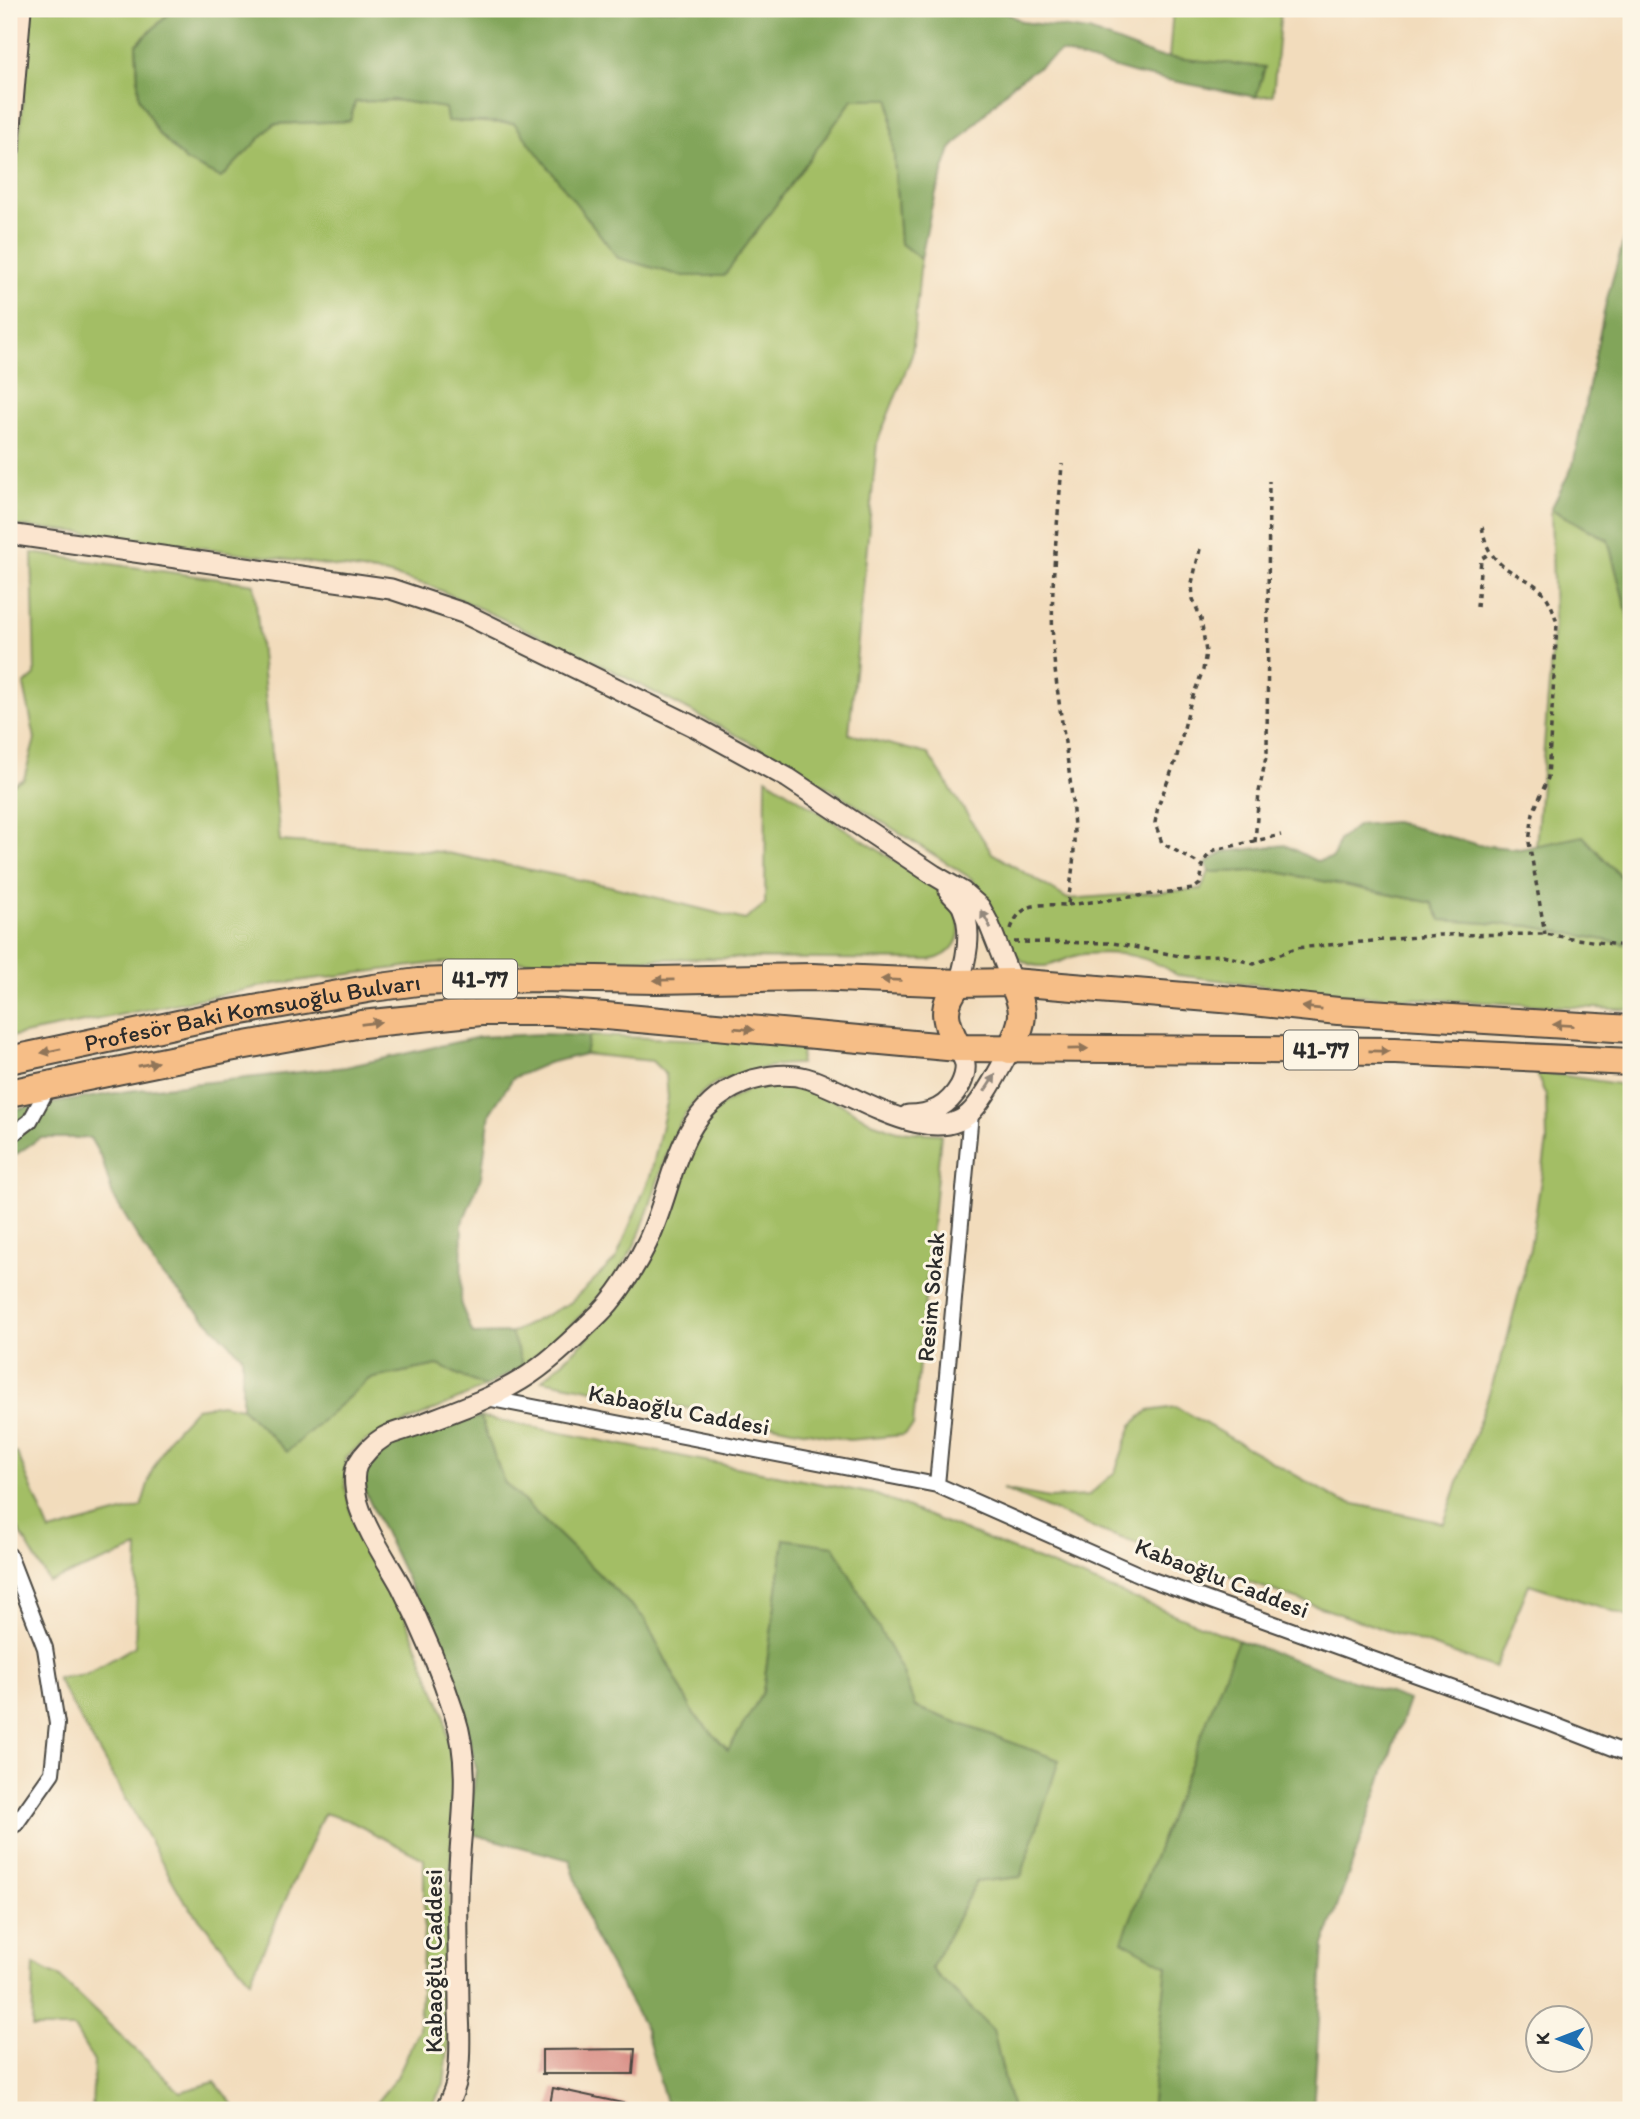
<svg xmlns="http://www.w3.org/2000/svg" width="1640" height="2119" font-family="Itim,sans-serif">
	<rect width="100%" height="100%" fill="#fcf5e5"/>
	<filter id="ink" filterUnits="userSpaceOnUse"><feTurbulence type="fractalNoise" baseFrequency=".0143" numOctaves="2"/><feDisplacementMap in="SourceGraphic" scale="14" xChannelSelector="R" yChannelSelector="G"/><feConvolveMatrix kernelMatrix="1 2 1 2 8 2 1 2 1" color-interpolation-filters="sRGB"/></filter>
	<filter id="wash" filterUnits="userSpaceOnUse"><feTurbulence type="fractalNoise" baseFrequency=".00686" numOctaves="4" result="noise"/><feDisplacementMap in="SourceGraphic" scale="28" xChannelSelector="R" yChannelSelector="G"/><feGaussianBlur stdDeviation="1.57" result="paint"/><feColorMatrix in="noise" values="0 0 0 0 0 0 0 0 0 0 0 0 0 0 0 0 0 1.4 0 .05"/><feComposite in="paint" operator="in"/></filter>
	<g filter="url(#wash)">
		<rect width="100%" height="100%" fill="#f2dcbc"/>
		<path fill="#a3be65" stroke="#677448" stroke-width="2" d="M31,9H174L136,45L139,98L158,133L186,161L274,124L350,121L355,102L394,100L446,108L448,121L515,123L618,258L724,275L853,99H890L900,243L921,259L912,355L877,443L849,734L928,754L992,853L1068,899L1201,889L1209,872L1273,871L1432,903L1442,920L1530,926L1631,945V1010L1333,994L1177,975C1146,955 1121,951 1084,954C1062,956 1049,975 1023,961C1004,950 998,924 988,907C983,897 977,888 972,879L788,762L594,661L431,586L383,573L111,535L15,526L9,522V253Z
			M1173,9H1281L1273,95L1256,97L1265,67L1169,58Z
			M1551,509L1608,540L1631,627V888L1583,836L1536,846L1554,621Z
			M32,553L254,584L280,841L442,852L610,886L745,920L765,904L766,778L942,891C947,898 955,906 957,914C965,938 953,956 930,960L719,958L436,963L274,984L9,1037V786L24,779L35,739L24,685L35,675Z
			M589,1036L803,1043L800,1064C780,1063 763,1068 743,1074C735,1077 725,1079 718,1082C667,1106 658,1203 632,1250C605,1298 565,1332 523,1366L511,1333L570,1303L616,1259L651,1174L668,1098L666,1075L652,1061L585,1054Z
			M1535,1071L1631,1086V1617L1529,1584L1495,1668L1104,1532L1002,1489L1049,1498L1088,1496L1115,1472L1132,1425L1148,1411L1176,1407L1341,1501L1444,1523L1506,1344L1530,1248L1547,1142L1546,1096Z
			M784,1082L806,1087L836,1101L872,1122L897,1131L941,1134L913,1426L904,1435L849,1440L542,1380C584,1343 629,1302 654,1251C680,1199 681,1125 738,1095C745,1092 751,1087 758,1086C766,1084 776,1083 784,1082Z
			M438,1365L485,1387L367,1440L346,1457L345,1486L354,1523L404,1614L444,1713L454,1781L449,1905V2041L444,2084L429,2110H370L397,2077L419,2029L424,1931V1859L350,1821L324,1813L250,1980L183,1899L57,1678L87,1674L135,1646L138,1548L49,1582L9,1513V1455L17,1453L50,1532L141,1507L152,1471L170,1436L196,1408L221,1404L242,1408L287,1451L369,1379Z
			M480,1417L874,1494L1238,1640L1123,1941L1167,1966L1151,2110H1012L993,2030L931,1969L976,1882L1059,1760L915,1707L902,1671L784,1539L763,1692L728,1751L694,1714L644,1618L504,1482Z
			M34,1964L58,1976L180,2092L215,2082L237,2110H92L94,2062L74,2028H32Z"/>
		<path fill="#82a55a" stroke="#566842" stroke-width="2" d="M174,9H999L1023,22L1089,31L1155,56L1265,67L1256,97L1136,74L1061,52L1013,84L951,149L932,205L921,259L900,243L890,99H853L724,276H682L618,258L514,123L447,121L445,108L394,100L355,102L350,121L274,124L221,178L186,161L158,133L139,98L136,45Z
			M1631,214V627L1608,540L1551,509L1573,465L1606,302Z
			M1394,822L1479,845L1520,849L1583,836L1631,888V945L1530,926L1441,920L1432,903L1273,871L1209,872L1206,863L1224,852L1285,845L1316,861L1333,858L1339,840L1358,825Z
			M541,1034L589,1036L585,1054L548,1063L513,1078L490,1113L481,1177L462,1224L461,1305L473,1334L511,1333L523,1366L485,1387L438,1365L369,1379L287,1452L242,1408V1356L158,1271L113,1196L102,1159L90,1138H40L9,1159V1115L17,1109L128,1091L346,1067L479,1037Z
			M480,1417L504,1482L644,1618L694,1714L728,1750L763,1692L784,1539L834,1546L902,1671L915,1707L1059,1760L1021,1877L976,1882L931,1969L993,2030L1012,2110H668L645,2029L592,1933L570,1860L468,1833L476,1768L463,1713L437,1642L365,1492V1469L383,1446Z
			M1238,1640L1409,1700L1324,1945L1313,2110H1151L1167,1966L1122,1941Z"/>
		<g id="blocks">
			<path fill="#da9289" d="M635,2049L633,2074H542V2050Z
				M553,2088L627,2104L626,2110H549Z"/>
		</g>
	</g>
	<g filter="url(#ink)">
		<use href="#blocks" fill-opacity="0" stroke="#494641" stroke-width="2"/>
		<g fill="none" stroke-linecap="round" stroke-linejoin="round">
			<g stroke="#494641" stroke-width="18">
				<path id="street" d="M9,1137L30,1121L50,1084
					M486,1398L937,1485L1147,1578L1544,1721L1631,1755
					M937,1485L971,1113
					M9,1555L45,1648L57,1724L52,1773L16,1824L9,1828"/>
			</g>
			<g stroke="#494641" stroke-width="23">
				<path id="secondary" d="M9,150L21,9
					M9,534L391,589L463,613L695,727L788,778L934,875L963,892L980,907L989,924L1012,982
					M949,891C953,897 961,902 963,909C973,932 966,961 959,983
					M908,1115C931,1115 948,1107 960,1086C963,1080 966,1072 965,1064C964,1059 960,1053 958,1048
					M445,2110C451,2099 456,2087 458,2074C461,2053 460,2032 459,2011C459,1972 457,1933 458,1894C458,1834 474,1774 455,1716C441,1672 422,1627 401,1586C387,1561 366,1530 358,1503C355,1491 352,1476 357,1465C363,1454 374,1443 384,1437C395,1431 409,1429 421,1424C455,1411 490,1399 521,1380C549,1363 575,1337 599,1314C617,1296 635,1267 647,1243C677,1181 674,1105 752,1080C770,1075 788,1073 806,1078C847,1089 935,1154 973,1110C988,1093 999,1070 1010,1050"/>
			</g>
			<g stroke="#494641" stroke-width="30">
				<g id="highway">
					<path d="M958,1048C945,1022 939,1007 959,983"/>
					<path d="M1010,1050C1024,1021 1027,1011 1012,982"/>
					<path id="s1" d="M9,1060L225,1014L373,988L418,982L536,978L656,980L812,977L959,983L1012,982L1234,1000L1338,1011L1631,1029"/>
					<path d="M9,1093L229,1048L362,1024L481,1012H551L606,1016L958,1048L1395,1051L1631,1062"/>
				</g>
			</g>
			<path stroke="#494641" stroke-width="3.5" stroke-dasharray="5 5" stroke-linecap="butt" d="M1482,527C1484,536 1486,546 1491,553C1514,586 1545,570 1557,624L1548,778L1533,813L1529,842L1545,934
				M1200,549L1192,583L1193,599L1201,619L1206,652L1203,670L1190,704L1176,760L1158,806L1155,823L1162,843L1203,866
				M1477,607L1481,559L1490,553
				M1255,842L1259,792L1267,752L1269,481
				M1068,905L1193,889L1200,884C1203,869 1201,858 1215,850L1281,835
				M1011,929C1021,900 1041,905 1068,905C1070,885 1074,865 1074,846C1075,778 1057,712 1053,645C1050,587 1058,522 1062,464
				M1014,942L1113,943L1185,957L1223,955L1254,964L1296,948L1439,935L1545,934L1631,947"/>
			<use href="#street" stroke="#fff" stroke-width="14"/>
			<use href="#secondary" stroke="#fbe5cf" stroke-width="19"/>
			<use href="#highway" stroke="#f6be87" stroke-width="26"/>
		</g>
		<defs><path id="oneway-solid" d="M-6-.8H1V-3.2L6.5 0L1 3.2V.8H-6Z" transform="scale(1.75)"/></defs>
		<g fill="#93887d">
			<use href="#oneway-solid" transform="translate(986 919) rotate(-118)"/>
			<use href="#oneway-solid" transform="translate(990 1083) rotate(-57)"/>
		</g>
		<g fill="#907459">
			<use href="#oneway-solid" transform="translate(664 980) rotate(179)"/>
			<use href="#oneway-solid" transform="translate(891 980) rotate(-178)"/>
			<use href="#oneway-solid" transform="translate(1312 1008) rotate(-174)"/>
			<use href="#oneway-solid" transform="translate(371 1023) rotate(-7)"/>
			<use href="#oneway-solid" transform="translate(1563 1025) rotate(-177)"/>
			<use href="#oneway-solid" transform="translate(744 1029) rotate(5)"/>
			<use href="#oneway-solid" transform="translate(1078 1049) rotate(-1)"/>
			<use href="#oneway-solid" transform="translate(51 1051) rotate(168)"/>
			<use href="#oneway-solid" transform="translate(1379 1051) rotate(1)"/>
			<use href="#oneway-solid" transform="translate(148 1064) rotate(-11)"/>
		</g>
	</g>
	<g text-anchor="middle" stroke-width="6" stroke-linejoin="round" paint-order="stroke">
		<g fill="#fcf5e5" stroke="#6a6863" stroke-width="2">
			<rect x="443" y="959.5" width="74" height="39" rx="5"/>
			<rect x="1284" y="1030.5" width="74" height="39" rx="5"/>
		</g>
		<g font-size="23" font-weight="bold" fill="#2b2b2b">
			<text x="480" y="987">41-77</text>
			<text x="1321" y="1058">41-77</text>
		</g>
		<g font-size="24" fill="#2b2b2b" stroke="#fcf5e5">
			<text dy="8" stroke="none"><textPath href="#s1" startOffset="248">Profesör Baki Komsuoğlu Bulvarı</textPath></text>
			<text transform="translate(931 1297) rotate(-85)" y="8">Resim Sokak</text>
			<text transform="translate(679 1410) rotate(11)" y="8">Kabaoğlu Caddesi</text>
			<text transform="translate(1222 1578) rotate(21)" y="8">Kabaoğlu Caddesi</text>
			<text transform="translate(434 1961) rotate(-90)" y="8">Kabaoğlu Caddesi</text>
		</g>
	</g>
	<rect width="1640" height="2119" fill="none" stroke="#fcf5e5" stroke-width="35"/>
	<g transform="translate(1559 2039) rotate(270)"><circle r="33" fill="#fcf5e5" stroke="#a8a49b" stroke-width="2"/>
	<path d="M0-5L12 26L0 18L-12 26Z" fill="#1f6fb2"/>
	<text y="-10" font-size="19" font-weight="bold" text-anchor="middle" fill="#2b2b2b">K</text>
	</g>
</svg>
